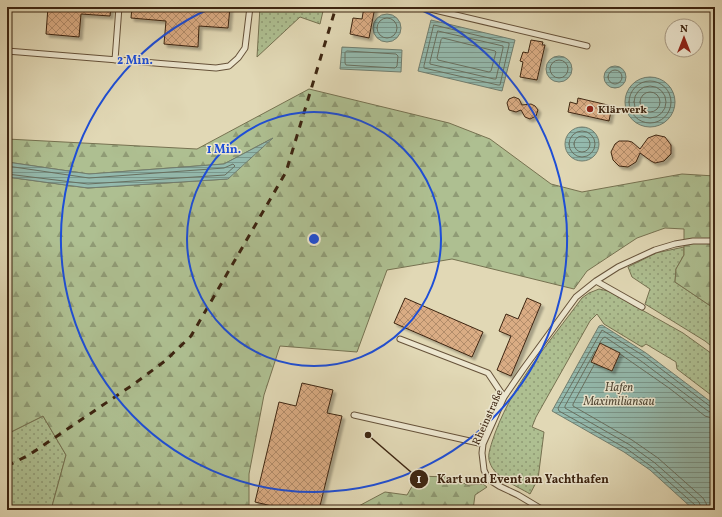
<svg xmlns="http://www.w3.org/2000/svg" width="722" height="517" font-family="Vollkorn,serif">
	<defs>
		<pattern id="grass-dots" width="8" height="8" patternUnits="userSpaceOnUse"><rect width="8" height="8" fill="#aebf91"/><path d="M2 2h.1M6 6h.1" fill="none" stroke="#8f9b75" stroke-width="1.8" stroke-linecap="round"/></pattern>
		<pattern id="forest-firs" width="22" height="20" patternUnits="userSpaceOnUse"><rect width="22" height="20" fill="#aebf91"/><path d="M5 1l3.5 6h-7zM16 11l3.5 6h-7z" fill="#8f9b75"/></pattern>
		<pattern id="water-rules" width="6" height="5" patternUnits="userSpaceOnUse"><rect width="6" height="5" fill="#94baae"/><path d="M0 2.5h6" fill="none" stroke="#7a978c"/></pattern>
		<pattern id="building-cross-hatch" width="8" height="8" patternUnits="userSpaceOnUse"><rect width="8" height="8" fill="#daac84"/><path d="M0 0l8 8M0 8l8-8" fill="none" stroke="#b28c6b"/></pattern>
		<filter id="shadow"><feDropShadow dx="3" dy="3" stdDeviation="1" flood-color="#0004"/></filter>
	</defs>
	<rect width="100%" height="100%" fill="#e1d8b5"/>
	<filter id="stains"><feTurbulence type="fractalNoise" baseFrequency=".005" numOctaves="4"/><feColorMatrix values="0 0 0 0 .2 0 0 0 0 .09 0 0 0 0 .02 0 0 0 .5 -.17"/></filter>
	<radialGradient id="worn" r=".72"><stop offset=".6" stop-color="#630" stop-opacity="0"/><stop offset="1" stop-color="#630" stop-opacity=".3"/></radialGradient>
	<path fill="url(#grass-dots)" stroke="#767251" d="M260,7H324L320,24L300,17L257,57Z
		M684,247V255L676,269L675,282L715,309V349L705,341L645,304L650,289L632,277L628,267L656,253Z
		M599,289L608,291L683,333L715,356V398L677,369L676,362L646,344L642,347L604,324L597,314L590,321L536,417L532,427L544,432L538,479L530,494C517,486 495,478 490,463C487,456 490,449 492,442C509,388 549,343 582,298L589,293Z
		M43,416L66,455L51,510H7V434Z"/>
	<path fill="url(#forest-firs)" stroke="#767251" d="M309,89L449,123L490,139L551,184L582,192L682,174L715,176V309L675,282L676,269L684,255V229L665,228L637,238L587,271L574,289L452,259L387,270L357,352L280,346L264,395L249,474V505L248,510H51L66,455L43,416L7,434V177L88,188L227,179L271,139L224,164L89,174L7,162V139L197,149Z
		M418,476L448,477L468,485L483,484L487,487L475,495L473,510H353L355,508L385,492L407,495Z"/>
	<path fill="url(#water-rules)" stroke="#717e6f" d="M373 28a14 14 0 1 1 28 0a14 14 0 1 1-28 0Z
		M431,20L515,40L502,91L418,71Z
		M342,47L402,50L401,72L340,69Z
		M546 69a13 13 0 1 1 26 0a13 13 0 1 1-26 0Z
		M604 77a11 11 0 1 1 22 0a11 11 0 1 1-22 0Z
		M625 102a25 25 0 1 1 50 0a25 25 0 1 1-50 0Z
		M565 144a17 17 0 1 1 34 0a17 17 0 1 1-34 0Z
		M273,138L228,179L88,188L7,177V162L89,174L224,164Z
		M602,325L646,353L715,405V510H694L650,470L624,452L552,411L599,326Z"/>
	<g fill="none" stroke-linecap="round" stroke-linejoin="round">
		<path stroke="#687060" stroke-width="1" d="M377 28a10 10 0 1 1 20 0a10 10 0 1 1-20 0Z
			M434,25L509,43V45L500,85H498L424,68V66Z
			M438,31L503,46V48L496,79H494L430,64V62Z
			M443,38L495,51L496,52L491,71L489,72L438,60L437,58L441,40Z
			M347,51L396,54L398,56L397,66L395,68L346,65L345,63V53Z
			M550 69a9 9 0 1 1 18 0a9 9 0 1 1-18 0Z
			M608 77a7 7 0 1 1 14 0a7 7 0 1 1-14 0Z
			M629 102a21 21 0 1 1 42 0a21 21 0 1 1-42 0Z
			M634 102a16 16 0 1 1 32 0a16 16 0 1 1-32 0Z
			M640 102a10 10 0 1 1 20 0a10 10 0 1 1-20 0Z
			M569 144a13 13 0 1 1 26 0a13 13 0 1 1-26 0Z
			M574 144a8 8 0 1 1 16 0a8 8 0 1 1-16 0Z
			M7,166L89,178L224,168L233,164L235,166L225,175L88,184L7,174
			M600,342L603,338L605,337L641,361L708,411L715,413
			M595,351L565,406V408L630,445L655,463L699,502L702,510
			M620,354L669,388L705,416L715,419
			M594,365L573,404V406L632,440L658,458L703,498L706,503L708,510
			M697,510L695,505L652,467L627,449L559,411L558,408L602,330L644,356L711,407L715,408"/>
	</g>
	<path fill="url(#building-cross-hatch)" stroke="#3d2511" filter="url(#shadow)" d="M48,7H111L110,16L81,14L79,37L46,34Z
		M132,7H230L228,28L199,26L198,47L164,44L166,21L131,18Z
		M364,7H375L369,38L350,34L353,18L362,19Z
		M531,40L543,42L542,45H545L537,80L520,77L523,62L520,61L523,52L528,53Z
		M514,97L519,99L522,105L531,104L535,106L538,110L536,116L530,119L525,117L521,110L516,112L509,110L507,103L509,99Z
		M578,98L612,106L609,121L568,112L570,102L577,104Z
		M656,135L665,137L671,145V154L664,161L655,163L651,161L640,153L636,162L628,167L619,166L613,160L611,152L615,144L619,141H628L632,142L640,149L648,138Z
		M405,298L483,332L472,357L394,323Z
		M527,298L541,304L511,376L497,370L511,336L499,331L506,314L518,319Z
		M600,343L620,353L612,371L591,362Z
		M302,383L333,390L327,413L342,416L319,510H289L255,502L279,402L296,406Z"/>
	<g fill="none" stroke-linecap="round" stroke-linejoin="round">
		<g stroke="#66523a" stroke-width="7">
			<path id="lane" d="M422,7L587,46
				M7,51L216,68L229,66L238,58L245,48L250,7
				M115,60L119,7
				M596,281L642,307
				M400,339L488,373L504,397
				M354,415L483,444
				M543,510L518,495L499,486L488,479L484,470L482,453L483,444L504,397L524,368L576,297L596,281L618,267L655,250L675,244L693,241H715"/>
		</g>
		<use href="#lane" stroke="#ece6cf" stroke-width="5"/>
		<path stroke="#3d2511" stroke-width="3" stroke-dasharray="7 7" stroke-linecap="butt" d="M7,466L29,455L134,384L165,361L191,336L286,172L336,7"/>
	</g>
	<g fill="none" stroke="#1d4ed8" stroke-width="2">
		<circle cx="314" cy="239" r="127"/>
		<path d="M417 8A253 253 0 1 1 211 8"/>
	</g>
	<circle fill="#8f2418" stroke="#ece6cf" stroke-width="1.5" cx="590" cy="109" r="4"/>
	<g text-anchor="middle" stroke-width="3" stroke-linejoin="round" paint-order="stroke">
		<g font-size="11" font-weight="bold" fill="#3d2511" stroke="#ece6cf" text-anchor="start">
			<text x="598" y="113">Klärwerk</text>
		</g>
		<g font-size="11" fill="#3d2511" stroke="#ece6cf">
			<text transform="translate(487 417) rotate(-66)" y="4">Rheinstraße</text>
		</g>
		<g font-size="12" font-style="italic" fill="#534a38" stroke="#ece6cf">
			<text x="619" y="391">Hafen<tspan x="619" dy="14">Maximiliansau</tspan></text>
		</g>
	</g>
	<circle cx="314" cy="239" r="6" fill="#1d4ed8" stroke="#ece6cf" stroke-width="2"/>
	<g font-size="12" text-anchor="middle" font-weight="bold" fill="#1d4ed8" stroke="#ece6cf" stroke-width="3" stroke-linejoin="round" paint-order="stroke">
		<text x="135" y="64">2 Min.</text>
		<text x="224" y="153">1 Min.</text>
	</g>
	<path fill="none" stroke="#3d2511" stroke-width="1.5" d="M368 435L419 479"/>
	<g fill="#3d2511" stroke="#ece6cf" stroke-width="1.5">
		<circle cx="368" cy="435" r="4"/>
		<circle cx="419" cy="479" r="10"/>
	</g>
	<g font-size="12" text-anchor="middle" font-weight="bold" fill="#fff">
		<text x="419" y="483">1</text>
	</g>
	<g font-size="12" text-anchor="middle" font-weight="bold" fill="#3d2511" stroke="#ece6cf" stroke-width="3" stroke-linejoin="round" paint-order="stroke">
		<text x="523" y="483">Kart und Event am Yachthafen</text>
	</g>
	<rect width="722" height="517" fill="none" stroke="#e1d8b5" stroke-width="24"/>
	<rect x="8" y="8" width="706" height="501" fill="none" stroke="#3d2511" stroke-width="2"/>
	<rect x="12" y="12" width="698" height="493" fill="none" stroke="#3d2511"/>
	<g transform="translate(684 38)"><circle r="19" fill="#ece6cf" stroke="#a69983"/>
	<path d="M0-3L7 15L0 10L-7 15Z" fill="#8f2418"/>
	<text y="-6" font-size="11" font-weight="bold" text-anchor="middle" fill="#3d2511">N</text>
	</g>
	<rect width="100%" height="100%" filter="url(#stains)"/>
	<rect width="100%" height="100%" fill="url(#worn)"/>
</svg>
